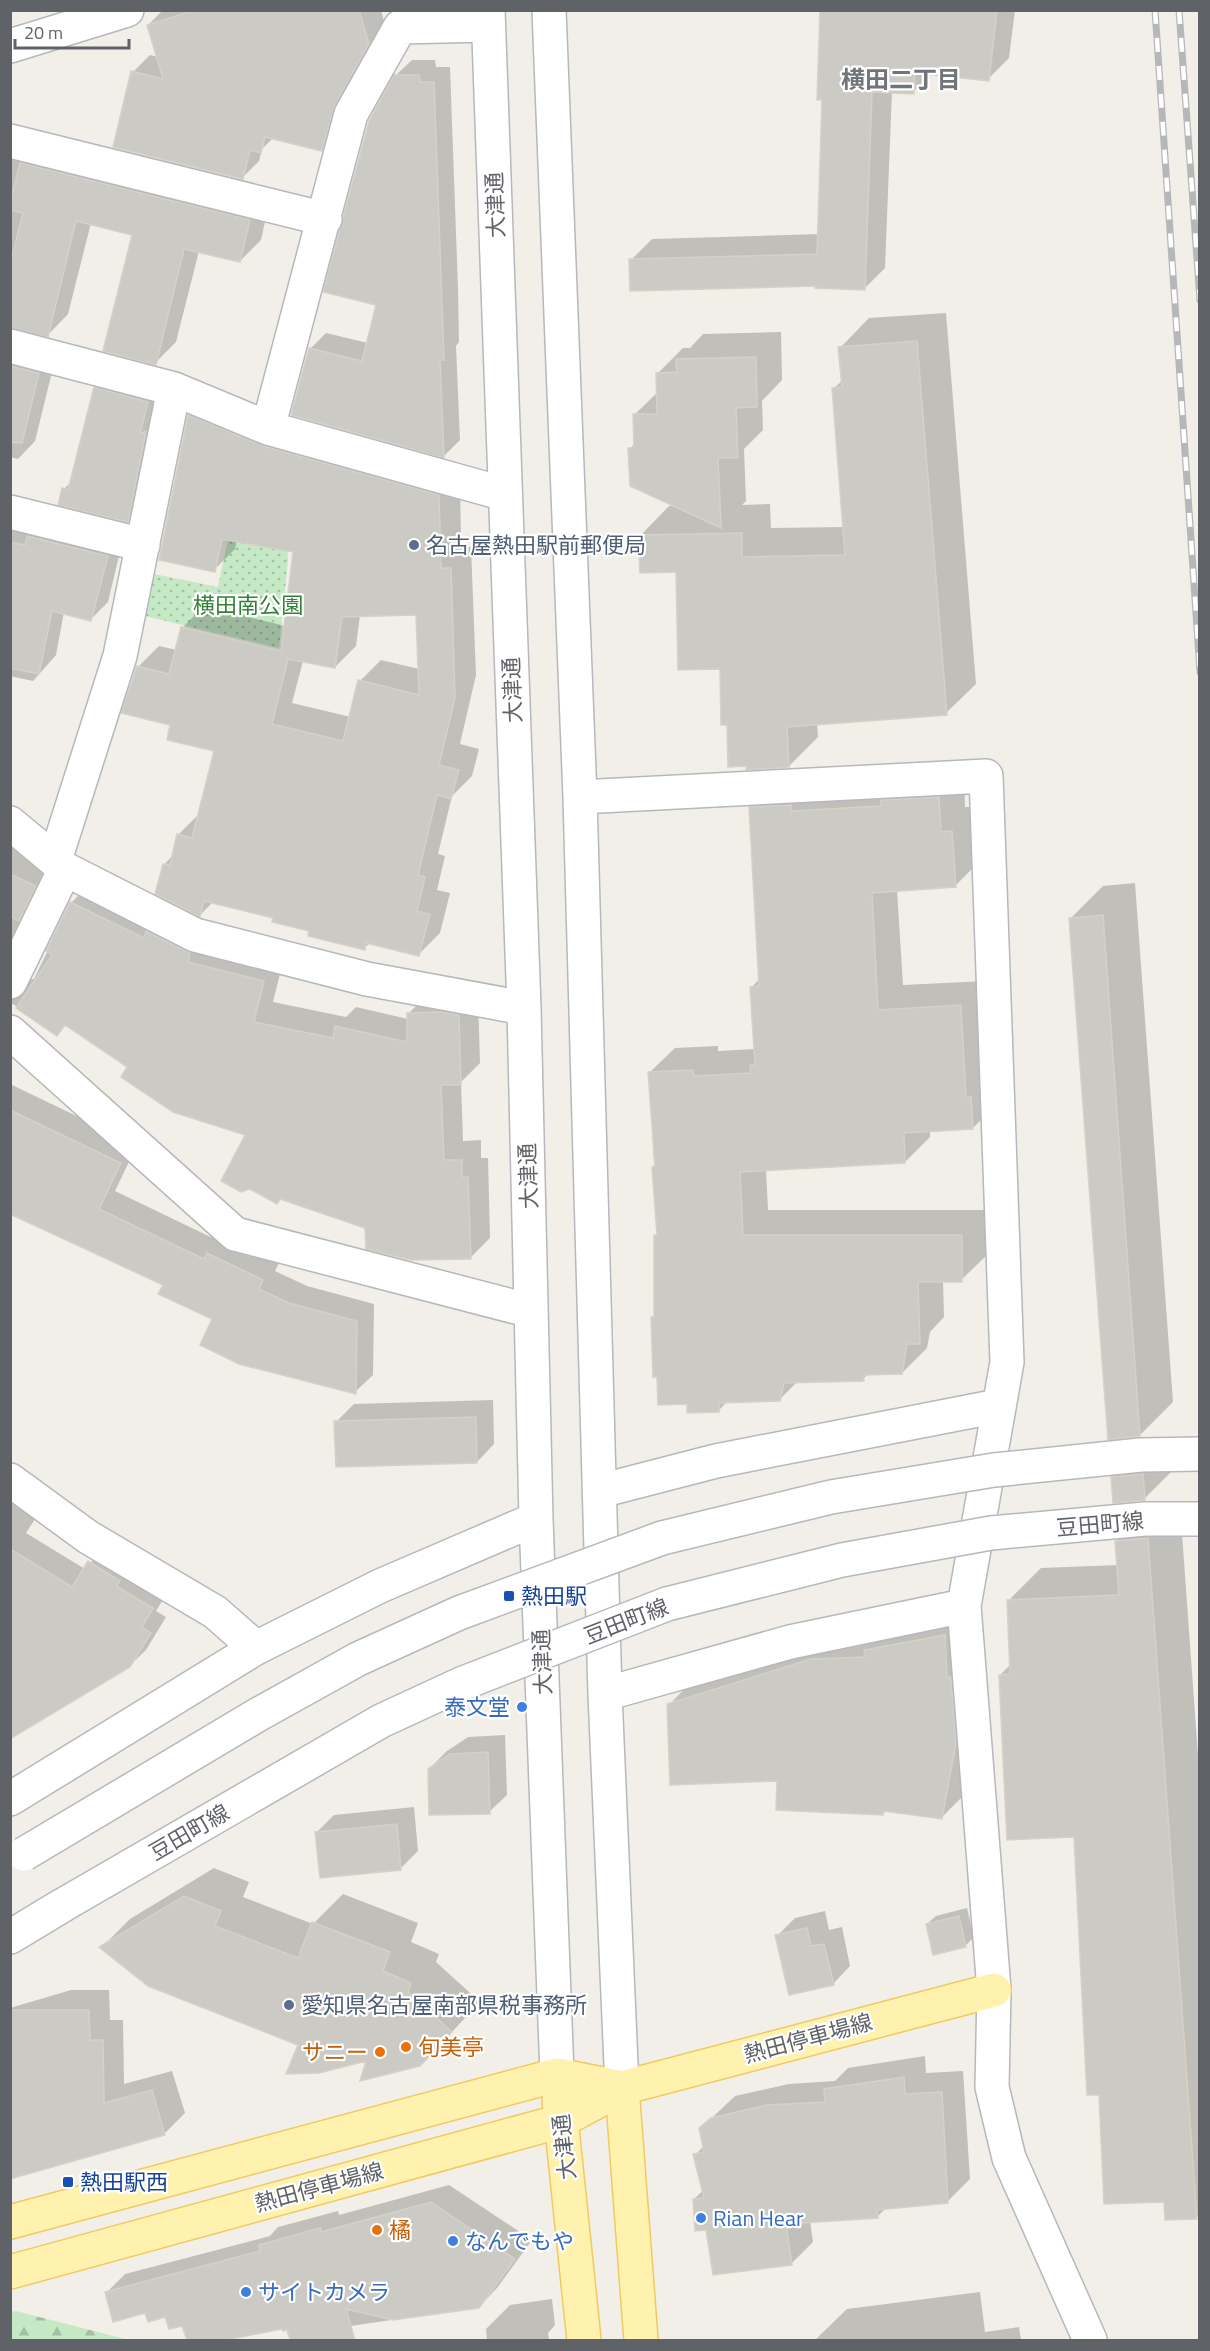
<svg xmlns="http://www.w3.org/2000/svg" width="1210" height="2351" font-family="'Titillium Web','Noto Sans JP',sans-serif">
	<defs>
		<pattern id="forest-firs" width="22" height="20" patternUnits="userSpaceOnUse" patternTransform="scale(1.5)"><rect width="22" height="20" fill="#c5e8c5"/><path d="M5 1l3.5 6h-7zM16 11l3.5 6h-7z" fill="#a3c0a4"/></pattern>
		<pattern id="park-dots" width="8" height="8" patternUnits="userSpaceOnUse" patternTransform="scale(1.5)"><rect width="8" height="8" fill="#c5e8c5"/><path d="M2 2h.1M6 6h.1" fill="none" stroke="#a3c0a4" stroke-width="1.8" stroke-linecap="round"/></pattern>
	</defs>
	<rect width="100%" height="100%" fill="#f1efe8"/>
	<path fill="url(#forest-firs)" d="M16,2311L129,2340H11V2312Z"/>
	<path fill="url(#park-dots)" d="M274,441L286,445L288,560L279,648L141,615L149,573L218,587L234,510L276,488Z"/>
	<path fill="#0003" fill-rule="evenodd" d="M163,10H381L385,25L338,132L321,149L274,137L262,149L259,161L242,178L133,72L150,55L158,57L148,25Z
		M822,10H1015L1009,58L988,79L932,73L913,92L892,91L885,268L864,289L786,285L631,260L652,239L819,234L823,98Z
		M412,60H435L436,67H450L458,288L459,342L456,346L460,440L444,456L310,349L326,333L368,343L378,304L395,76Z
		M10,126L270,199L261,240L240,261L199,251L176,342L155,363L134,234L91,223L68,314L48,335L10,326Z
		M946,313L976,684L946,713L817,723L818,737L789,766L729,724L721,667L677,570L640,536L669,506H676L630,449L635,443L634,415L658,392L657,374L683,348H690L703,334L781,332L782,380L762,401L763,430L744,449L746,501L742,505L770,504L771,528L845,527L833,389L843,380L840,348L869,318Z
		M56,356L35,441L18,459L10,457V363Z
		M121,362L173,376L153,495L128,520L64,489L72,481L95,388Z
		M210,395L460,474L461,547H471L476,675L460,744L479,749L472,776L452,796L438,854L445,856L437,890L450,893L440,933L419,954L370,943L364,948L275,917L213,902L200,915L164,865L173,855L178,835L199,814L216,750L172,724L138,667L159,646L177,650L183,627L204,606L285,626L294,551L237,540L235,549L214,570L189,416ZM418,614L419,669L381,660L360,681L351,717L292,703L303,661L335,667L356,646L360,615Z
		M10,512L123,539L108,602L91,619L64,612L56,655L33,681L10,676Z
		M964,773L965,807H977L980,861L955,886L897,890L903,985L986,981L998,1103L973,1128L930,1130V1137L905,1162L766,1169L768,1210H986L987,1255L961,1280H943L944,1317L930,1332L927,1348L902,1373H869L863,1379L797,1382L780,1399L728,1401L719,1410L653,1318L655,1315V1236L658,1233L649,1073L675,1048L718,1046V1051L755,1049L752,987L760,978L750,808L775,783Z
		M10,830L56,858L10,954Z
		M91,883L283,962L273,1002L346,1017L356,1007L408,1019V1014L428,994L478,996L480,1063L461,1082L463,1141L481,1140V1158H488L490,1238L471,1257L281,1198L277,1202L247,1134L130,1067L67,1024L57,1034L10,1002V994L25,980L34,979L71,903Z
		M1135,883L1173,1402L1140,1435L1070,919L1103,886Z
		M10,1084L137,1145L115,1191L221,1242L226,1237L279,1263L275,1271L307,1286L374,1304L373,1375L355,1392L214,1318L165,1284L10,1212Z
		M493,1400L494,1444L477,1462L336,1422L354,1404Z
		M1145,1444L1177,1466L1144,1499L1112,1478Z
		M10,1476L46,1502L26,1533L85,1569L105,1546L168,1591L156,1611L166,1617L146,1650L129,1666L10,1736Z
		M1180,1506L1200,1783V2214L1196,2218L1166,2200L1100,2093L1076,1836L1000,1675L1011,1664L1008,1601L1041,1568L1119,1565L1117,1541L1149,1509Z
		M966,1614L964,1795L942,1817L887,1810L883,1814L779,1780L669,1705L691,1682Z
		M505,1735L507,1795L489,1812L429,1769L447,1751L468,1737Z
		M414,1807L418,1851L400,1869L317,1832L334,1815Z
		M214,1868L249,1882L243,1897L313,1924L343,1894L418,1923L411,1942L439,1954L436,1962L480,2002L450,2034L369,2059L300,2044L102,1947L130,1919Z
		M967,1908L974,1937L965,1946L927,1924L936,1916Z
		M825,1911L829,1930L842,1927L850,1966L833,1984L777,1936L795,1918Z
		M71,1990H109L110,2020H123L124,2084L172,2071L185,2113L164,2134L10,2177V2008Z
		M925,2056L926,2073L963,2071L970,2179L948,2201L886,2208L878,2216L810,2221L813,2242L791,2264L707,2228L694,2199L704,2190L695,2155L704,2146L701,2128L735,2096L789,2084L835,2081L848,2068Z
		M449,2185L532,2240L497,2288L479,2307L290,2335L288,2328L283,2327L188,2340L183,2324L166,2315L146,2311L107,2292L125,2274L270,2236L278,2227L338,2211L339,2215Z
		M980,2292L985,2332L1019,2327L1021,2340H815L847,2309Z
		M552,2299L555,2325L548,2333L549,2340H487L486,2329L510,2305Z"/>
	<path fill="#cccac5" stroke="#d6d1c6" stroke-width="1.5" fill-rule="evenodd" d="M195,10H359L369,44L335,105L322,151L265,137L261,153L250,150L243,179L113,147L131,71L163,79L147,25Z
		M820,10H997L989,81L915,73L914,94L872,92L865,290L815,288V286L630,291L629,259L817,254L822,100H817Z
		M394,75H419L420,82H434L442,305L444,360H440L444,458L291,415L309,348L362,361L376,305L323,292L369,121Z
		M20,163L250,220L240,262L184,249L156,365L103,351L132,235L76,221L48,337L10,328V265L23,213L10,210V202Z
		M917,341L947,715L787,727L789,767L746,770V766L728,767L727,725H721L720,669L678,670L676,572L640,573L638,535L742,533V557L845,555L832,388L842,387L838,347Z
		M756,357L757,407L736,408L738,458H718L721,528L630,486L628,448H634L633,414H657L656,373L677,372L676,359Z
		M10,366L39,373L22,443L10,442Z
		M94,387L148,402L140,434L146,431L128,522L58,505L62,488L68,490Z
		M188,415L263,446L439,495L441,568H451L455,698L439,765L459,770L451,799L437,795L418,875L425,877L417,911L430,914L419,956L366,943L365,950L308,936L309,931L272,922L273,918L204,901L200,917L155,894L163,864L170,865L177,834L192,838L214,751L167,740L170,725L121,713L137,666L169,674L181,627L281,651L293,552L222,539L215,572L159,560ZM416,615L419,695L358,680L343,741L272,724L288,659L335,668L342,617Z
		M27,536L108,556L91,621L52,611L39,674L10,668V542L25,545Z
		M939,797L941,832L952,831L956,887L872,893L878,1010L961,1005L966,1098L971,1097L973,1129L904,1133L905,1163L740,1172L743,1235H962V1282H918L920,1344H907L902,1374L863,1375L864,1381L784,1383L780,1401L719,1403V1412L687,1413V1404L658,1405L657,1377H653L651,1317H654V1235H657L652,1167L655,1166L648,1072L693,1070L694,1076L751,1073L750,1065H755L750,987L759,986L749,807L791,805L792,811L881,806V800Z
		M10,874L36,886L19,921L10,916Z
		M70,902L144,938L146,931L190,953L188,962L264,981L254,1022L333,1038L335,1026L407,1042V1013L441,1012L459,1015L461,1085H441L444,1160H462V1177H468L471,1259L411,1260L366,1249L365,1228L280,1199L277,1204L250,1189L241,1192L221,1181L245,1135L173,1112L121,1077L127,1067L65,1025L57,1036L16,1008L52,955L46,951Z
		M1103,915L1140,1436L1108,1440L1069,918Z
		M10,1110L121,1163L99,1209L204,1259L207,1253L263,1280L259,1289L289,1303L357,1321L356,1394L239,1364L200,1345L212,1319L158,1294L163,1285L10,1214Z
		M476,1417L477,1463L336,1467L334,1421Z
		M1143,1474L1145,1500L1113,1503L1111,1477Z
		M1148,1538L1197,2219L1165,2220L1164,2202L1104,2204L1099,2095H1087L1074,1837L1007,1840L999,1675L1010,1674L1007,1600L1119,1595L1115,1541Z
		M10,1549L72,1587L88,1561L120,1581L116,1586L153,1608L142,1627L151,1633L130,1667L10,1739Z
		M945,1635L947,1677H951L956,1743L942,1819L884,1811L883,1815L776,1810L777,1781L670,1785L667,1704L811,1659L865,1657L864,1650Z
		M488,1752L490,1814L429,1815L428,1769L450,1754Z
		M397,1824L401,1870L320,1878L315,1832Z
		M184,1896L221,1911L215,1926L298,1958L312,1922L390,1952L383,1971L411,1983L408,1992L452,2032L420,2066L360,2081L366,2061L319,2073L286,2074L298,2045L148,1986L99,1947Z
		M959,1916L966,1947L933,1955L926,1924Z
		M807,1928L811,1946L824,1944L834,1985L789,1995L775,1935Z
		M10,2010H89L90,2040H103L104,2103L152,2090L165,2135L10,2179Z
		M904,2077L905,2094L942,2092L948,2203L877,2210L878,2218L786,2224L792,2265L713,2275L706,2230L695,2231L693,2199L704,2198L693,2154L704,2152L699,2128L711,2118L767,2105L825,2102L824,2089Z
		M431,2202L515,2259L479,2308L393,2320L346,2309L355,2340H290L287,2330L283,2331L282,2329L226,2340H187L182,2326L169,2329L165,2317L148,2322L145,2313L113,2322L105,2292L260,2251L259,2245L320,2228L321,2232Z"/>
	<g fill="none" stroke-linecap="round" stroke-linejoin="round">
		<g stroke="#b5b8bc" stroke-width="36">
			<path id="minor" d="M488,10L524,1008L536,1519L557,2075
				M549,10L580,797L605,1694L622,2088
				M10,46L127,10
				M10,141L325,219
				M10,346L174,389L268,428L505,494
				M268,428L351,114L400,27L488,25
				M10,512L143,545
				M580,797L986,776L1007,1362L964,1606L994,1990L992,2087L1009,2158L1090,2340
				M10,823L65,869L195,935L367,979L524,1008
				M55,860L120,656L174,389
				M10,982L65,869
				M10,1032L235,1234L531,1311
				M10,1480L88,1537L215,1612L256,1648
				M600,1491L716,1461L998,1406
				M605,1694L790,1642L964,1606
				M10,1799L256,1648L380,1586L536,1519
				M10,1937L63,1905"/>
		</g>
		<g stroke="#f2c960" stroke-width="36">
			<path id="major" d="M622,2088L641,2340
				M559,2100L584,2340
				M10,2222L557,2075L622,2088
				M10,2272L561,2121L622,2088L994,1990"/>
		</g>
		<use href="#minor" stroke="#fff" stroke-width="33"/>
		<use href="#major" stroke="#fff2af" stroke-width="33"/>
		<g stroke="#b6b7b8" stroke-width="7">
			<path id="rail" d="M1155,10L1200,672
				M1179,10L1200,300"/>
		</g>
		<use href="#rail" stroke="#fff" stroke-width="4.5" stroke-dasharray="14" stroke-linecap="butt"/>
		<g stroke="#b5b8bc" stroke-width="36" stroke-linecap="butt">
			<path id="minor-bridge" d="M24,1854L259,1714L358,1659L459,1613L662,1538L831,1497L994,1470L1141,1455L1200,1454
				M63,1905L381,1721L461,1684L667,1604L842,1560L991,1533L1145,1519H1200"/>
		</g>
		<use href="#minor-bridge" stroke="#fff" stroke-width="33"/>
	</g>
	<g fill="#5c6f8a" stroke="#fff" stroke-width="2">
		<circle cx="414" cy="545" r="6"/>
		<circle cx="289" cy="2005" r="6"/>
	</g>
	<g fill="#1a4fb4" stroke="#fff" stroke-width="2">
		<rect x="503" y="1590" width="12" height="12" rx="3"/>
		<rect x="62" y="2176" width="12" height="12" rx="3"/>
	</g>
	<g fill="#3f7fe0" stroke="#fff" stroke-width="2">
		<circle cx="522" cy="1707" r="6"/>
		<circle cx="701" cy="2218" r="6"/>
		<circle cx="453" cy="2241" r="6"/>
		<circle cx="246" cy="2292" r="6"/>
	</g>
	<g fill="#e8710a" stroke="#fff" stroke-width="2">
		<circle cx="406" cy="2047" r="6"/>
		<circle cx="380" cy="2052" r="6"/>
		<circle cx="377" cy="2230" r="6"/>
	</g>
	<g text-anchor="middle" stroke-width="4.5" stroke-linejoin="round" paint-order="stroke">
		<g font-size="22" fill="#5f6368" stroke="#fff">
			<text transform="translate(495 205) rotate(-92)" y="8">大津通</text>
			<text transform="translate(512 690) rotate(-92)" y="8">大津通</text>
			<text transform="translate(528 1176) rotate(-92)" y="8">大津通</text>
			<text transform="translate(1100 1524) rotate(-5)" y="8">豆田町線</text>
			<text transform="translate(626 1621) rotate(-21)" y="8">豆田町線</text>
			<text transform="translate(542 1662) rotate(-92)" y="8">大津通</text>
			<text transform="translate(189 1832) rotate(-30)" y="8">豆田町線</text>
			<text transform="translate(808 2038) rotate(-15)" y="8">熱田停車場線</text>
			<text transform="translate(564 2147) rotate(-96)" y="8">大津通</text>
			<text transform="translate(319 2187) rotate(-15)" y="8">熱田停車場線</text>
		</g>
		<g font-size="22" fill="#4e5e75" stroke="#fff" text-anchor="start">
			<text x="426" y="553">名古屋熱田駅前郵便局</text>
			<text x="301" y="2013">愛知県名古屋南部県税事務所</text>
		</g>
		<g font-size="22" fill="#348238" stroke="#fff">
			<text x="248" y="613">横田南公園</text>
		</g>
		<g font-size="22" fill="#164399" stroke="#fff" text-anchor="start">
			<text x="521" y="1604">熱田駅</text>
			<text x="80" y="2190">熱田駅西</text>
		</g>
		<g font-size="22" fill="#366cbe" stroke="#fff" text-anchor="start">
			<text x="510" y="1715" text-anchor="end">泰文堂</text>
			<text x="713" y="2226">Rian Hear</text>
			<text x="465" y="2249">なんでもや</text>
			<text x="258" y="2300">サイトカメラ</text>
		</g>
		<g font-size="22" fill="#c56008" stroke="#fff" text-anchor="start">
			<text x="418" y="2055">旬美亭</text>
			<text x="368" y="2060" text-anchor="end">サニー</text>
			<text x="389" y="2238">橘</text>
		</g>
		<g font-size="24" font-weight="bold" fill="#70757a" stroke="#fff">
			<text x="901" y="88">横田二丁目</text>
		</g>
	</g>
	<rect width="1210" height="2351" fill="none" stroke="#5f6368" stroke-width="24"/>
	<path d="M15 39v9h114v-9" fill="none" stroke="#5f6368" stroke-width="3"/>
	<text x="24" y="39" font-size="18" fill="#5f6368" stroke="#ffffff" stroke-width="4.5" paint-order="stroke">20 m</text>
</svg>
